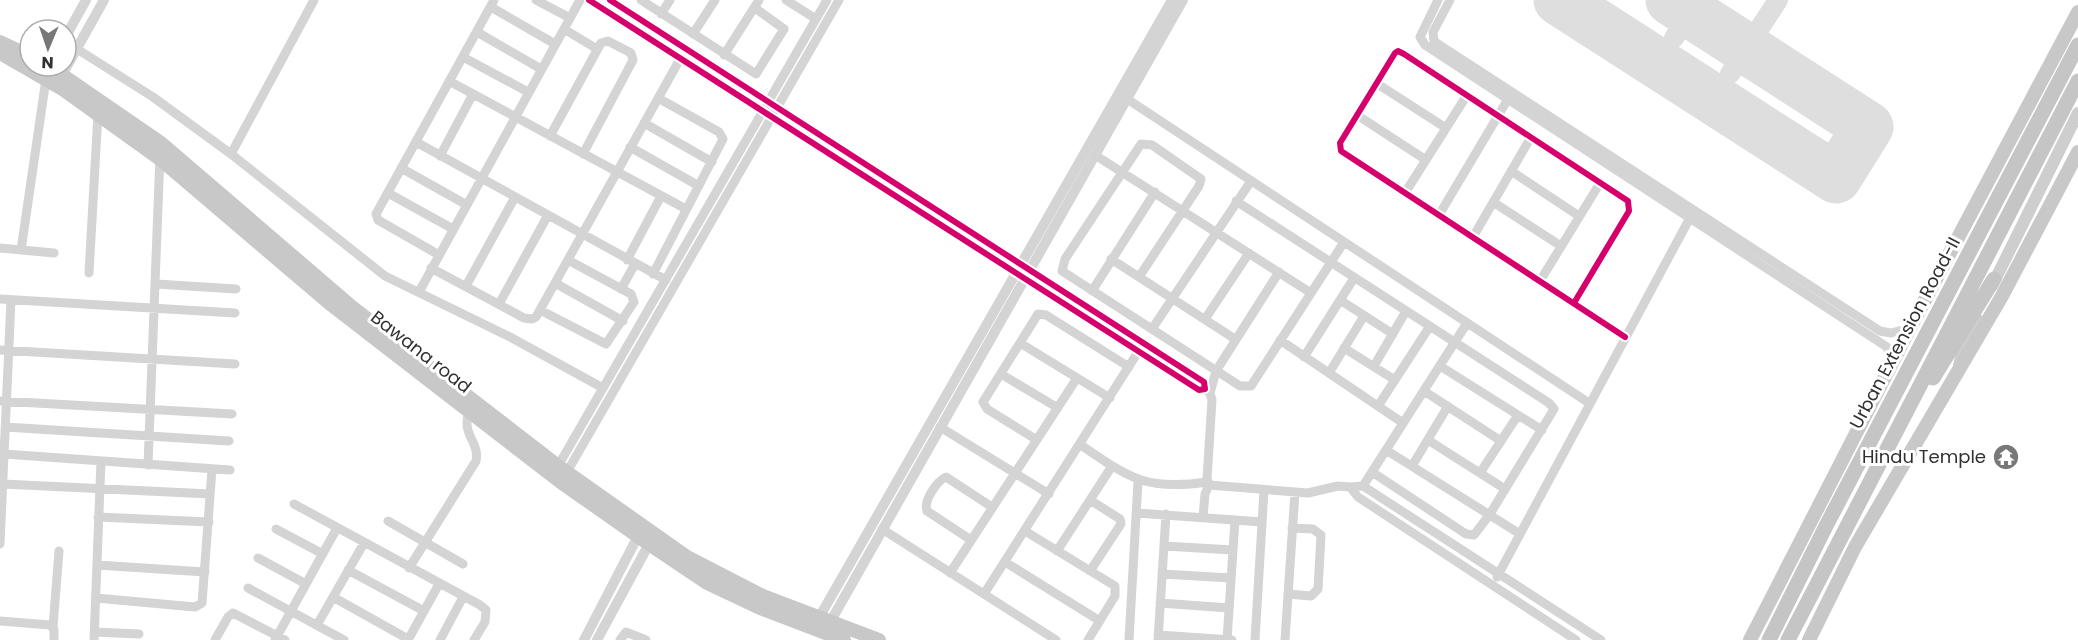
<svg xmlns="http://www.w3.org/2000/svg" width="2078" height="640" font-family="Poppins,sans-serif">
	<rect width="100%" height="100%" fill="#fff"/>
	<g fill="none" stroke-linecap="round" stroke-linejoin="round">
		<path stroke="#dedede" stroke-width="20" d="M1674,38L1699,0
			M1730,74L1778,0"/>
		<path stroke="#dedede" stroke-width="51" d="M1559,0L1836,178L1868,127L1671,0"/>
		<path stroke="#d4d4d4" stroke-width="9" d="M536,0L570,18
			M589,0L1199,390L1205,389L1204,382L610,0
			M641,0L756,74L784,29L755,8
			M786,0L816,19
			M1438,0L1420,37L1425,45L1887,347L1893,365
			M1450,0L1433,32L1434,41L1438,44L1880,331L1891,333L1910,328
			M491,7L555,44
			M661,14L670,0
			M564,29L597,49
			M477,32L541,69
			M693,34L715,0
			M77,49L153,97L231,154L385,276L510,337L603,388
			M724,55L759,0
			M463,57L528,92
			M449,81L686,209
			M1376,83L1446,128
			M1121,95L1589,403
			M1357,115L1426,160
			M644,123L712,162
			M550,136L601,43L608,41L631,53L633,60L583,154
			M416,142L666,280
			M630,147L699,186
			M231,154L314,0
			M1095,155L1311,293
			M440,156L473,94
			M401,168L467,205
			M1511,171L1579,216
			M388,193L453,229
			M1405,193L1467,95
			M1236,201L1549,403L1554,409L1490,514L1474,535L1466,534L1372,472
			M1493,202L1561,246
			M1439,215L1508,99
			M1473,237L1531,137
			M0,248L54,253
			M21,250L46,79
			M439,255L378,220L376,214L494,0
			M1111,259L1235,339
			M627,260L661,196
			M431,268L524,318L532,319L536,317L680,59
			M89,273L98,113
			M653,274L723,139L719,132L658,98
			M1139,277L1199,186L1201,179L1152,145L1141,144L1065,259L1062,271L1240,386H1251L1344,242
			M1540,281L1600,183
			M555,283L623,321
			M156,284L236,289
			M466,286L515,197
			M621,289L635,264
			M1092,291L1155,192
			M419,292L580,0
			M0,299L235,313
			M1340,300L1393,334
			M1574,303L1629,211L1628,201L1404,54L1398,51L1395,53L1340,143L1341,151L1625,337
			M499,304L548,215
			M540,310L606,344L634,302L631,294L568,260
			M1205,319L1249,253
			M1152,329L1251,181
			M1280,340L1403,423
			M1020,343L1110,398
			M1344,348L1395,380
			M0,350L235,364
			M1304,357L1354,278
			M1374,366L1406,311
			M1440,366L1542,430
			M1329,373L1364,316
			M1001,374L1058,408
			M1205,389L1210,393L1212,400L1207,479L1209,485L1308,493L1338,486L1350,487
			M1424,391L1501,441
			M1210,393L1216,371L1279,272
			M0,401L232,414
			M1378,406L1430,326
			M5,427L229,441
			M940,427L1049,494
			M1037,440L987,409L983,402L1038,314L1046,315L1129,367
			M1428,440L1505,489
			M1081,445C1129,478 1146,491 1207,482
			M1386,450L1520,534
			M4,454L230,470
			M148,465L160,155
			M558,466L827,0
			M1412,466L1448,406
			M567,472L839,0
			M1480,473L1518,415
			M3,484L210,494
			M1363,486L1467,323
			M1090,500L1120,519L1121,524L1090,571
			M294,504L480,605L486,610L485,622L474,640
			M1137,513L1262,522
			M98,517L209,522
			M1203,517L1205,494L1209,485
			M388,521L463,564
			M276,529L323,554
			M882,529L1056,640
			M1025,531L1115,586V596L1088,640
			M971,540L927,511C923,501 937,481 946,477L992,507
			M0,544L11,300
			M1164,546L1233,550
			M1057,551L1112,466
			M258,558L306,584
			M1005,562L1100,621
			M97,565L205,572
			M409,568L476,461C480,442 461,435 469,412
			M348,570L424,611
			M950,573L1077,378
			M1162,574L1231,578
			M1497,577L1692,214
			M248,588L344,640
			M984,594L1138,352
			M1288,594L1311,596L1318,589L1321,535L1313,529L1292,528
			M333,597L408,639
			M96,598L195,607L202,603L212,469
			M1160,603L1229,608
			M0,621L50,625L54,629V640
			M317,625L364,543
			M53,627L59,551
			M94,632L139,634
			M1158,635L1232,640
			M94,640L101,461
			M215,640L228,617L233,613L285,640
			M275,640L337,528
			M408,640L439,584
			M440,640L463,597
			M620,640L626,632L646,640
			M1129,640L1138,481
			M1158,640L1166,514
			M1227,640L1235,520
			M1255,640L1264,490
			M1285,640L1295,492
			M1576,640L1358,497L1350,487L1363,486L1601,640"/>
		<path stroke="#d4d4d4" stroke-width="10" d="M66,36L86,0
			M62,75L104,0
			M816,623L1172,0
			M828,626L1183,0
			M584,640L638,536
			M597,640L649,544"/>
		<path stroke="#cecece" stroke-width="12" d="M1992,286L2078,113
			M1959,366L1963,345L1977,319"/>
		<path stroke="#c8c8c8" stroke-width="14" d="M0,42L30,56
			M0,53L64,90L160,159L329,303L562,483L649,544L707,583L760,608L844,640
			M49,66L161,143L352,307L558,466L687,557L763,596L879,640
			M1750,640L1910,328L2078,12
			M1809,640L1855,547L2002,296L2078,152"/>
		<path stroke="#c5c5c5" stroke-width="15" d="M1933,378L1994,279
			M1769,640L1827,524L2078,45
			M1788,640L2078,81"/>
		<g stroke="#fff" stroke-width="10">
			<path id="cycleway" d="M589,0L1199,390L1205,389L1204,382L610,0
				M1574,303L1629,211L1628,201L1404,54L1398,51L1395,53L1340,143L1341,151L1625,337"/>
		</g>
		<use href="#cycleway" stroke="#d6006c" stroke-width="6"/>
	</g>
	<defs>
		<g id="temple-disc" transform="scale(1.35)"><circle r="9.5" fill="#787878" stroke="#fff"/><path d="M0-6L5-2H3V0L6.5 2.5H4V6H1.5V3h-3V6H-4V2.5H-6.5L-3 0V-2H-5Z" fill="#fff"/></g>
	</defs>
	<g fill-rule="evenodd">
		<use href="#temple-disc" x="2006" y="457"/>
	</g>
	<g text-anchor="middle" stroke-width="6" stroke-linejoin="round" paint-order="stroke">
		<g font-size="18" fill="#303030" stroke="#fff">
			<text transform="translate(1905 333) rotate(-62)" y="6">Urban Extension Road-II</text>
			<text transform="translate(421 352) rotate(38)" y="6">Bawana road</text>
		</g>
		<g font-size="18" fill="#303030" stroke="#fff" text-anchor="end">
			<text x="1986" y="463">Hindu Temple</text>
		</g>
	</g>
	<g transform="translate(48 48) rotate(182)"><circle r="28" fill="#ffffff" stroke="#acacac" stroke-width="1.5"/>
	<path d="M0-4.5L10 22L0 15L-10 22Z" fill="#787878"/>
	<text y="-9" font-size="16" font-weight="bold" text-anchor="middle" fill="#303030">N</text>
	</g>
</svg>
